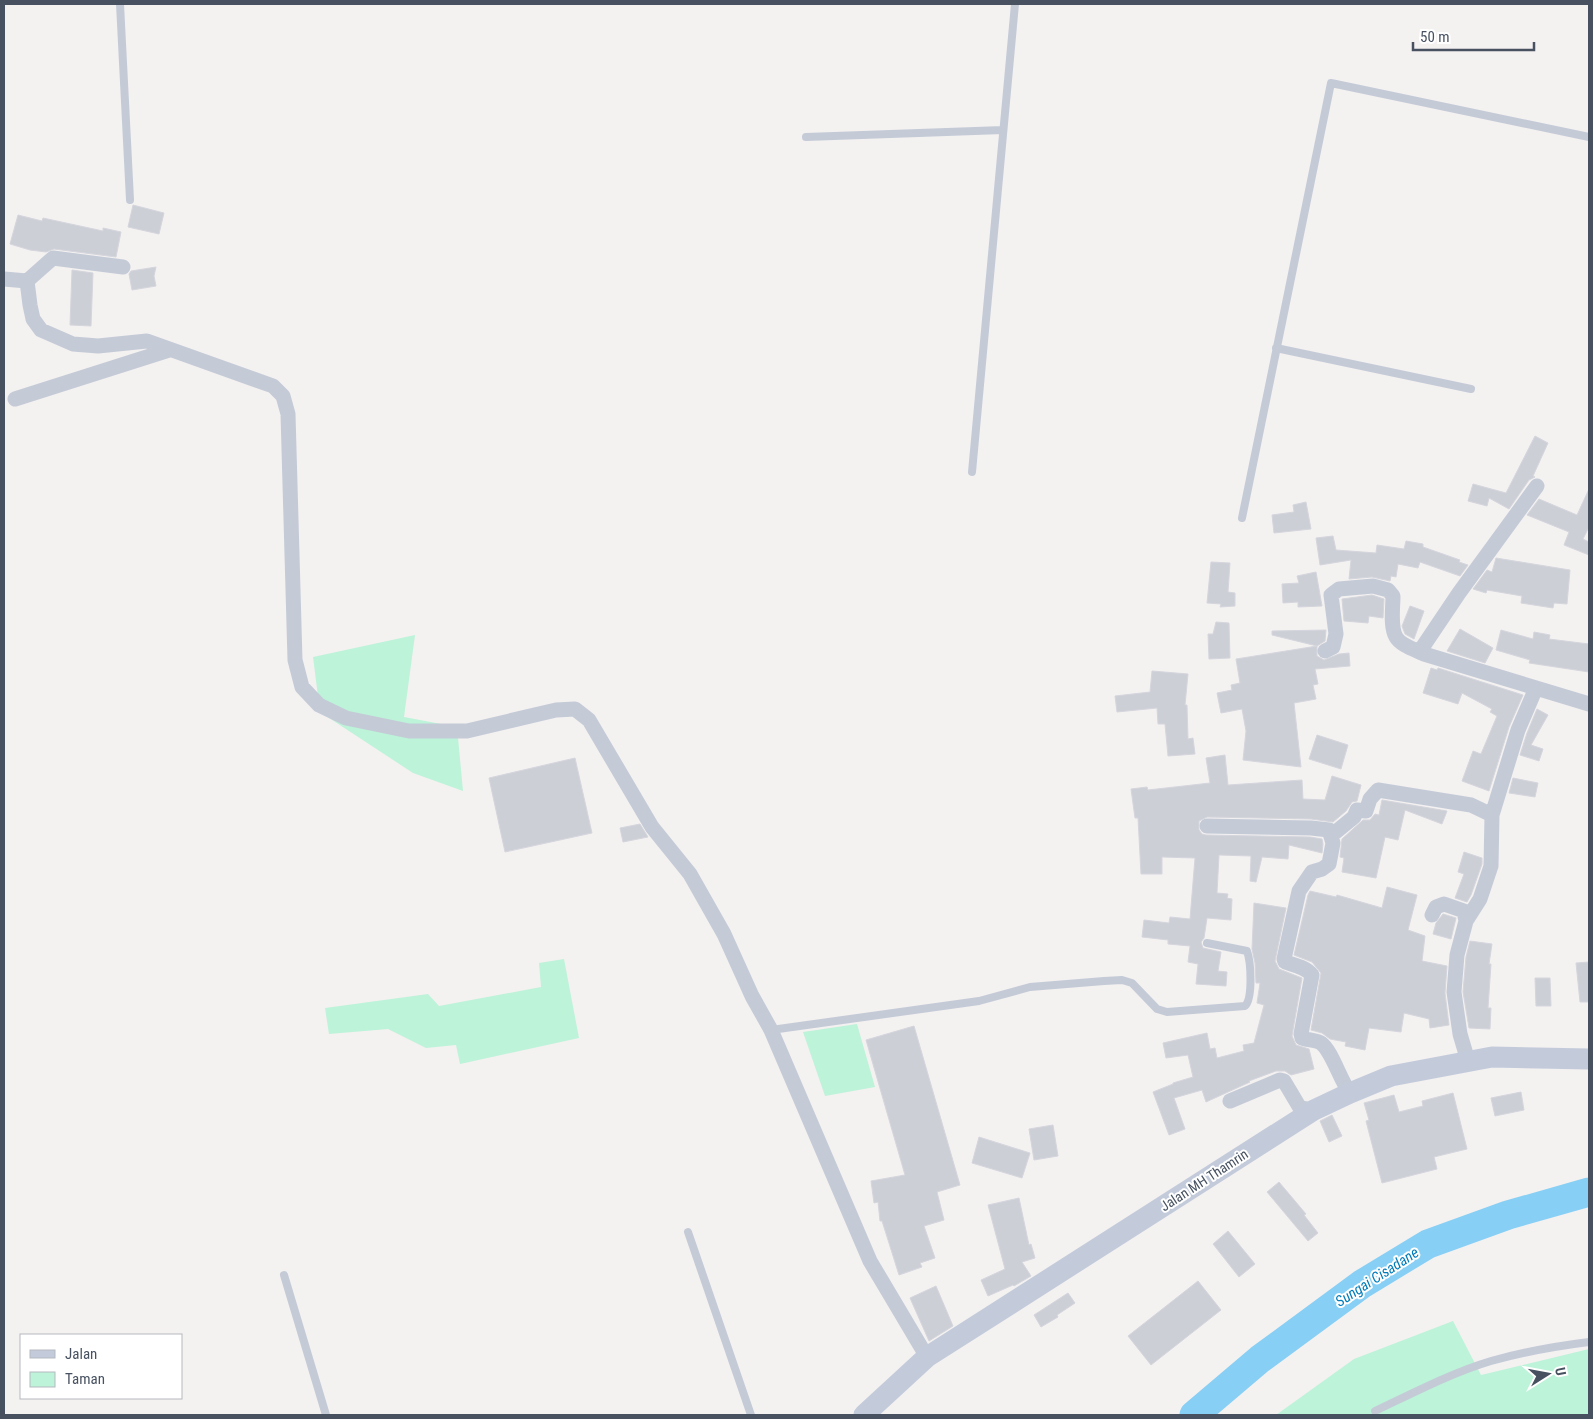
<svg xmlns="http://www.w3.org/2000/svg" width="1593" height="1419" font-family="'Roboto Condensed',sans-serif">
	<rect width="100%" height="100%" fill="#f4f1f1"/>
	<path fill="#bdf3d9" d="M415,635L404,717L457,727L463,791L413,773L320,712L313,657Z
		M564,959L579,1038L460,1064L456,1045L426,1048L388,1029L329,1034L325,1008L428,994L439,1006L541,987L539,963Z
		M857,1024L875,1087L825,1096L803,1032Z
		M1453,1321L1481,1375L1589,1349V1415H1276L1354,1359Z"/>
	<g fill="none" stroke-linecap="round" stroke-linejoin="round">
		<path stroke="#87cff4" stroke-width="29" d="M1194,1415L1260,1359L1362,1284L1428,1244L1508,1215L1589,1192"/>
	</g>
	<path fill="#cdcfd7" stroke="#d5d6dd" d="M133,205L164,213L159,234L128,227Z
		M18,215L42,221L43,218L103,231V228L121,232L116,257L54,249L46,252L30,250L10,244Z
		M156,267L154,276L156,286L132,290L129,274L131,271Z
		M72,270L93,273L91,326L70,325Z
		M1535,436L1548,443L1533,476L1535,477L1529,480L1509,509L1489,498L1487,506L1468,501L1473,484L1506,493Z
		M1589,489V527L1583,539L1589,542V555L1564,545L1569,532L1527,515L1539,499L1577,515Z
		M1306,502L1311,529L1274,533L1272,515L1294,512L1293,505Z
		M1333,536L1336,550L1376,553L1377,545L1404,549L1406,541L1423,544V547L1460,560L1459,562L1468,565L1460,576L1420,562L1418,568L1398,564L1396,577L1391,576L1390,581L1372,577L1349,579L1351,560L1320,565L1316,538Z
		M1496,558L1570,570L1567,604L1554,603L1553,608L1521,603L1522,596L1487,590L1486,593L1473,589L1487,570L1492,572Z
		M1211,562L1230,563L1228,592L1235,593V606L1220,607L1221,604L1207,603Z
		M1316,572L1322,606L1298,607V602L1283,603L1282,584L1299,583L1297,576Z
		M1372,595L1384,599L1383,618L1369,616L1368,623L1344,621L1342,599Z
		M1410,606L1424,611L1414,639L1405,634L1402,626Z
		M1216,622L1229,623L1230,658L1209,659L1208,634H1213Z
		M1460,629L1493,648L1485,663L1447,651Z
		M1326,630L1325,641L1317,646L1272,635V631Z
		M1501,630L1533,639L1534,632L1550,635L1549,639L1589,644V672L1529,663L1530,660L1496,650Z
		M1317,646V656L1324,660L1339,654L1349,653L1350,666L1315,669L1318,684L1313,685L1316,699L1294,703L1301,767L1243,760L1246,731L1242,709L1221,713L1217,693L1232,690L1231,685L1240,683L1236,659Z
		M1431,668L1437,670L1438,668L1523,695L1509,727L1489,791L1462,781L1473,751L1481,754L1497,716L1490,712L1492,709L1462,693L1458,704L1423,693Z
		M1152,671L1188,674L1185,705H1187L1188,739L1193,738L1195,754L1168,756L1165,724H1158L1157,708L1117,712L1115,696L1150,692Z
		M1537,709L1548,715L1531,745L1543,749L1539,761L1520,755L1527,733Z
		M1317,735L1348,745L1341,769L1309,759Z
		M1225,755L1228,785L1302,780L1303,799L1325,800L1332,776L1361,785L1357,801L1352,802L1346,811L1333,822L1311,819L1207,817L1199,821V830L1202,834L1206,835L1310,837L1322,839L1323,844L1322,853L1289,845L1288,859L1262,857L1256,882L1250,881L1251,856L1219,855L1217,893L1228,894L1227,898L1232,899L1231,920L1207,918L1204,938L1201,942L1203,948L1221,952L1218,971L1227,972L1226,986L1196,984L1198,964L1188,962L1190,946L1168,944V940L1142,937L1144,920L1169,923L1170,917L1190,919L1195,858L1162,857V874H1141L1138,818H1135L1131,789L1147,787L1148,790L1210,783L1206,758Z
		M575,758L592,833L505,852L489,778Z
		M1513,778L1538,783L1535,797L1509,793Z
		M1382,800L1447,811L1442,824L1405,810L1398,840L1385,837L1376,878L1342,872L1344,858L1340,857L1342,839L1363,820H1370L1375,814L1379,815Z
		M640,824L648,837L623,842L620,828Z
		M1464,852L1482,858V864L1471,895L1467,902L1455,898L1464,874L1458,872Z
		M1387,887L1417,895L1408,930L1425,936L1422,961L1447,966L1445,993L1449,1025L1430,1028L1429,1019L1404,1013L1401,1032L1369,1028L1365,1050L1345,1046L1346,1042L1330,1039L1322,1033L1311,1030L1321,973L1312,962L1294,955L1308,895L1310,891L1336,897L1337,895L1382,908Z
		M1254,903L1286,908L1275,961L1279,969L1302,978L1292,1036L1296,1045L1309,1049L1314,1069L1291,1075L1285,1071H1276L1249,1081L1250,1082L1206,1102L1202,1090L1174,1098L1185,1129L1169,1135L1153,1092L1173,1084V1083L1193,1077L1188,1055L1166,1058L1163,1043L1207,1033L1210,1049L1215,1048L1217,1058L1244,1051L1243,1045L1254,1043L1264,1005L1257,1003L1260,983H1256L1255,963L1252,949Z
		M1443,914L1456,918L1451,939L1433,934L1436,923Z
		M1470,941L1492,944L1489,964H1491L1488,1008H1491L1490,1029L1469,1028L1463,992L1466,957Z
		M1589,962V1002H1580L1576,963Z
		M1535,978H1550L1551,1006H1536Z
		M914,1026L960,1185L937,1192L944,1220L924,1226L935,1258L920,1263L922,1267L899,1275L882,1221H880L878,1202L874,1203L871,1181L905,1175L866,1040Z
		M1521,1092L1524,1110L1495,1116L1491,1098Z
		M1453,1093L1467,1149L1434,1157L1437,1169L1382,1183L1366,1121L1369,1120L1364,1103L1394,1095L1399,1112L1423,1106L1422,1101Z
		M1332,1115L1342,1136L1329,1142L1320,1121Z
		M1053,1125L1058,1156L1034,1160L1029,1129Z
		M979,1137L1030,1153L1022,1178L972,1163Z
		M1279,1182L1306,1214L1304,1215L1318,1233L1308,1241L1267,1192Z
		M1019,1198L1029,1245L1031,1244L1035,1258L1022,1262L1031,1276L1014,1286L1013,1285L988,1296L981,1280L1005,1269L988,1205Z
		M1228,1231L1255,1264L1239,1277L1213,1244Z
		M1198,1281L1221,1310L1151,1365L1128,1336Z
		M936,1286L953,1326L929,1341L910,1298Z
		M1068,1293L1075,1303L1057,1315L1058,1317L1041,1327L1034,1315Z"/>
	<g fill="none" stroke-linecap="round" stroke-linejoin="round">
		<path stroke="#c4cbd7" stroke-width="8" d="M120,4L130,200
			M806,137L1003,130
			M1276,348L1471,389
			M972,472L1015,4
			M1242,518L1331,83L1589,137
			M771,1030L979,1001L1030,987L1104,981L1122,980L1132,983L1157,1009L1167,1012L1245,1006C1253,998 1251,962 1247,951L1207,943
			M688,1232L751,1415
			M284,1275L326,1415
			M1375,1411C1413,1393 1451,1373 1491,1361C1523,1352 1557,1346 1589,1342"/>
		<path stroke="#c4cbd7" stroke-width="15" d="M4,279L27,281L53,258L123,267
			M27,281L30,305L33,319L41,330L73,344L98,346L147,341L273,386L283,396L288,414L295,660L302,687L319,705L346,718L409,731H467L556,710L575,709L589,720L652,827L690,874L724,934L752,996L771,1030L870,1261L927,1357
			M15,399L169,350
			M1325,651L1333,647L1336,634L1331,595L1339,589L1373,586L1388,590L1393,596C1393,607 1390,627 1396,637C1400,645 1416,650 1424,654L1589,704
			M1420,651L1459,593L1537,486
			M1207,826L1311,828L1329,830L1333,843L1329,864L1322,869L1312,872L1299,891L1284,959L1285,962C1294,965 1306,967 1312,975L1301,1034L1302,1038C1307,1040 1317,1040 1321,1043C1332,1051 1340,1080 1350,1093
			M1332,835L1354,817L1357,810L1366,811L1370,799L1378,790L1471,805L1492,815
			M1432,915L1436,907L1444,904L1464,911L1466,921L1457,955L1454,992L1460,1034L1468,1061
			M1466,921L1480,899L1491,866L1492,815L1518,730L1536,688
			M1230,1101L1280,1080L1284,1081L1300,1108L1314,1110"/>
		<path stroke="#c3cbdb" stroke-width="21" d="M864,1415L927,1357L1314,1110L1350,1093L1391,1076L1492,1057L1589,1059"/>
	</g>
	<g text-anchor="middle" stroke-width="4" stroke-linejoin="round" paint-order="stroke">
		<g font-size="14" fill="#475160" stroke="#fff">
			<text transform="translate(1204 1180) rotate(-33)" y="5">Jalan MH Thamrin</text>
		</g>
		<g font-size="15" font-style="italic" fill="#007cba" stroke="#fff">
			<text transform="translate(1377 1277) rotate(-33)" y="5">Sungai Cisadane</text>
		</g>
	</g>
	<rect width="1593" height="1419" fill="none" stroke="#475160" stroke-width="10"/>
	<rect x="20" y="1334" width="162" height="65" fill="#ffffff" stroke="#b5b9bf"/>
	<rect x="30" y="1350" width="25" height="8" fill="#c3cbdb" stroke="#b5b9bf"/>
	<text x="65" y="1359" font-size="15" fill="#475160">Jalan</text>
	<rect x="30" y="1372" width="25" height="15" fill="#bdf3d9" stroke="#b5b9bf"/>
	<text x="65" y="1384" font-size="15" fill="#475160">Taman</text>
	<g transform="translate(1548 1374) rotate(79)" stroke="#ffffff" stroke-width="4" paint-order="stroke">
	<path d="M0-4L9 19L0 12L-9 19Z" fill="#475160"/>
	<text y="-8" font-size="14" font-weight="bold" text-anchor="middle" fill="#475160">U</text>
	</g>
	<path d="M1413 42v8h121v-8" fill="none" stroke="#475160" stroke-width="2.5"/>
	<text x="1420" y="42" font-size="15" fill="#475160" stroke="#ffffff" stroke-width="4" paint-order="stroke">50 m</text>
</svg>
